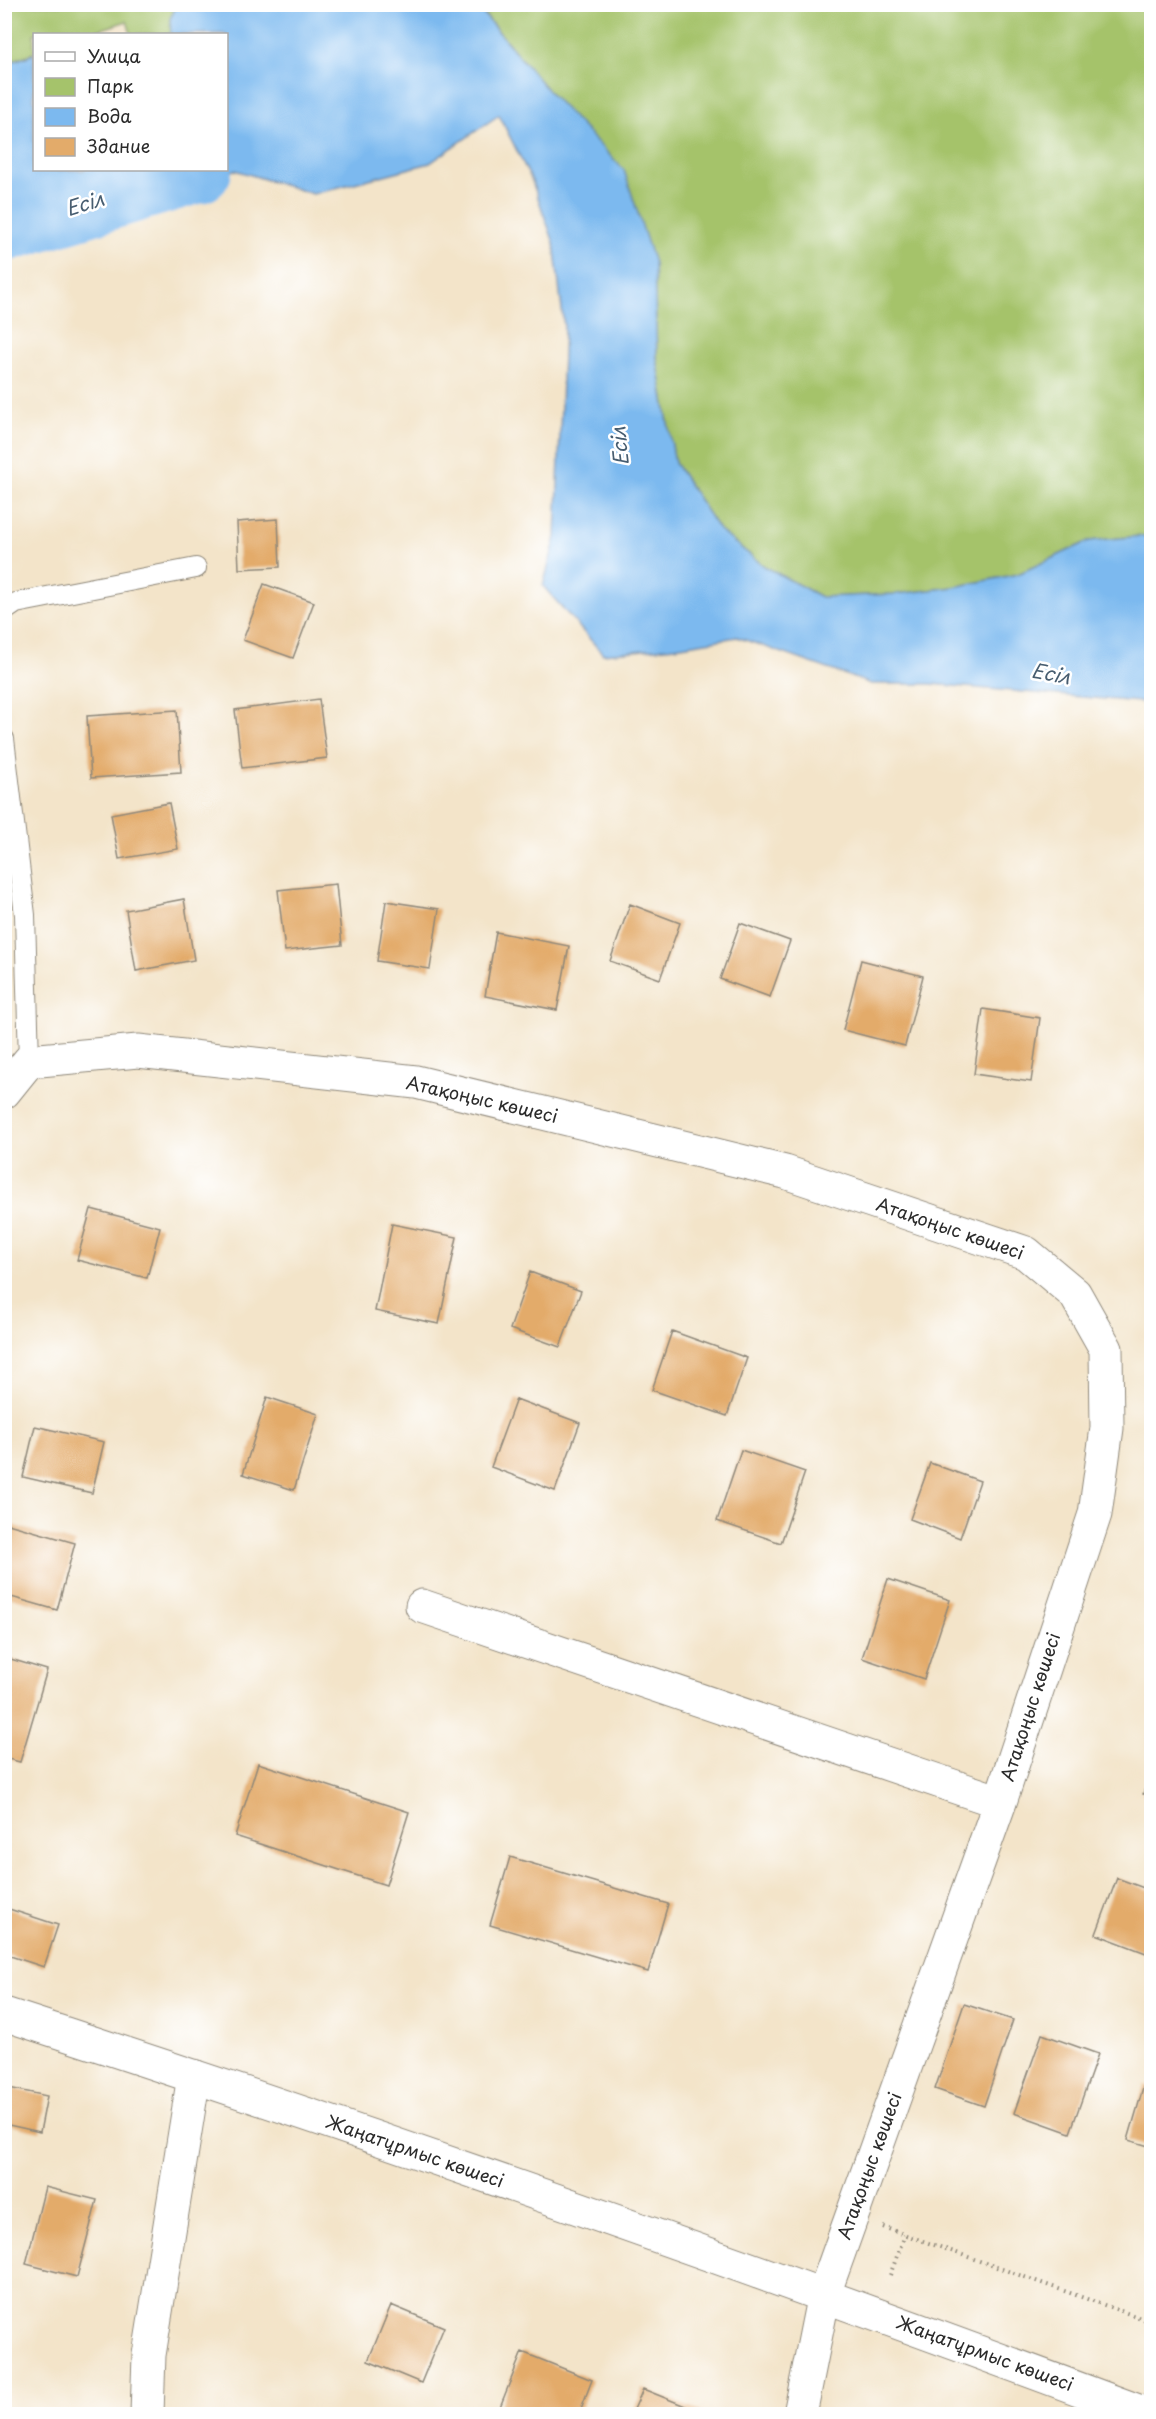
<svg xmlns="http://www.w3.org/2000/svg" width="1156" height="2419" font-family="'Playpen Sans',sans-serif">
	<rect width="100%" height="100%" fill="#fff"/>
	<filter id="ink" filterUnits="userSpaceOnUse"><feTurbulence type="fractalNoise" baseFrequency=".0167" numOctaves="2"/><feDisplacementMap in="SourceGraphic" scale="12" xChannelSelector="R" yChannelSelector="G"/><feConvolveMatrix kernelMatrix="1 2 1 2 8 2 1 2 1" color-interpolation-filters="sRGB"/></filter>
	<filter id="wash" filterUnits="userSpaceOnUse"><feTurbulence type="fractalNoise" baseFrequency=".008" numOctaves="4" result="noise"/><feDisplacementMap in="SourceGraphic" scale="24" xChannelSelector="R" yChannelSelector="G"/><feGaussianBlur stdDeviation="1.35" result="paint"/><feColorMatrix in="noise" values="0 0 0 0 0 0 0 0 0 0 0 0 0 0 0 0 0 1.4 0 .05"/><feComposite in="paint" operator="in"/></filter>
	<g filter="url(#wash)">
		<rect width="100%" height="100%" fill="#f3e4c9"/>
		<path fill="#a5c36b" stroke="#68774b" stroke-width="1.5" d="M485,4L1151,5V535L1089,541L1018,574L954,587L897,594L821,597L764,566L719,530L675,463L657,359L654,263L550,93L480,9Z
			M4,5H177L170,19L171,34H131L127,21L87,34H34V53L5,63Z"/>
		<path fill="#7cb9ef" stroke="#54728d" stroke-width="1.5" d="M177,5H485L480,10L550,93L624,170L654,263L657,359L675,463L719,530L764,566L821,597L897,594L954,587L1018,574L1089,541L1151,535V703L931,684H871L737,637L675,647L603,654L543,586L556,537L564,327L554,243L532,181L499,115L430,163L313,194L235,170L145,186L5,227V64L34,54V170H226V34H171L170,19Z"/>
		<g fill="none" stroke-linecap="round" stroke-linejoin="round">
			<path stroke="#7cb9ef" stroke-width="66" d="M4,229L199,170"/>
		</g>
		<g id="blocks">
			<path fill="#e3ab6a" d="M278,519L280,567L239,569L237,522Z
				M264,584L314,602L293,658L243,640Z
				M319,699L327,758L242,768L235,710Z
				M177,710L181,772L91,778L87,716Z
				M169,803L178,849L119,859L111,814Z
				M336,884L342,945L285,951L278,890Z
				M184,899L194,960L136,971L126,910Z
				M386,901L439,909L430,969L377,961Z
				M630,904L680,923L660,979L610,961Z
				M740,923L790,941L770,997L720,979Z
				M496,932L569,946L557,1010L485,996Z
				M861,960L923,976L905,1046L843,1030Z
				M983,1009L1040,1018L1031,1082L974,1074Z
				M91,1209L160,1227L147,1278L77,1260Z
				M392,1224L457,1237L439,1324L375,1311Z
				M530,1272L581,1291L560,1347L510,1329Z
				M672,1331L747,1358L727,1416L652,1390Z
				M267,1397L318,1414L294,1490L243,1474Z
				M516,1399L580,1423L555,1491L491,1467Z
				M35,1426L104,1442L92,1493L23,1477Z
				M741,1450L805,1472L781,1543L717,1521Z
				M930,1463L980,1481L960,1538L910,1519Z
				M8,1524L75,1543L57,1610L4,1595V1538Z
				M888,1579L950,1600L924,1679L862,1658Z
				M4,1657L47,1670L20,1762L4,1758Z
				M258,1763L409,1812L386,1885L235,1836Z
				M1151,1772H1152V1796L1143,1794Z
				M510,1857L668,1904L648,1972L490,1925Z
				M1117,1878L1152,1891V1938L1146,1953L1096,1934Z
				M6,1908L58,1925L44,1967L4,1954Z
				M964,2004L1013,2020L984,2106L935,2089Z
				M1042,2034L1098,2054L1070,2133L1014,2113Z
				M1144,2085L1152,2087V2147L1128,2140Z
				M4,2087L47,2096L40,2132L4,2124Z
				M45,2187L97,2200L77,2277L26,2264Z
				M391,2305L444,2327L421,2383L368,2361Z
				M522,2352L592,2380L579,2414H520L500,2407Z
				M643,2389L705,2414H632Z"/>
		</g>
	</g>
	<g filter="url(#ink)">
		<use href="#blocks" fill-opacity="0" stroke="#8f887a" stroke-width="1.5"/>
		<g fill="none" stroke-linecap="round" stroke-linejoin="round">
			<g stroke="#8f887a" stroke-width="22">
				<path id="service" d="M4,611L16,603L196,568
					M4,739L25,915L29,1061"/>
			</g>
			<g stroke="#8f887a" stroke-width="35">
				<path id="minor" d="M4,1092L29,1061L138,1051L416,1082L785,1172L1026,1253L1075,1294L1106,1349L1107,1428L1095,1514L1000,1802L824,2294L800,2414
					M422,1606L1000,1802
					M4,2014C388,2138 768,2273 1146,2414
					M147,2414L149,2355L194,2076"/>
			</g>
			<path stroke="#8f887a" stroke-width="4" stroke-dasharray="1.5 4.5" stroke-linecap="butt" d="M883,2227L1152,2322
				M890,2275L905,2235"/>
			<use href="#service" stroke="#fff" stroke-width="20"/>
			<use href="#minor" stroke="#fff" stroke-width="33"/>
		</g>
	</g>
	<g text-anchor="middle" stroke-width="5" stroke-linejoin="round" paint-order="stroke">
		<g font-size="18" fill="#2b2b2b" stroke="#fff">
			<text transform="translate(482 1100) rotate(13)" y="6">Атақоңыс көшесі</text>
			<text transform="translate(950 1229) rotate(19)" y="6">Атақоңыс көшесі</text>
			<text transform="translate(1031 1707) rotate(-72)" y="6">Атақоңыс көшесі</text>
			<text transform="translate(415 2152) rotate(19)" y="6">Жаңатұрмыс көшесі</text>
			<text transform="translate(870 2166) rotate(-70)" y="6">Атақоңыс көшесі</text>
			<text transform="translate(985 2354) rotate(20)" y="6">Жаңатұрмыс көшесі</text>
		</g>
		<g font-size="20" font-style="italic" fill="#475d70" stroke="#fff">
			<text transform="translate(85 204) rotate(-17)" y="7">Есіл</text>
			<text transform="translate(620 446) rotate(-95)" y="7">Есіл</text>
			<text transform="translate(1051 674) rotate(11)" y="7">Есіл</text>
		</g>
	</g>
	<rect width="1156" height="2419" fill="none" stroke="#fff" stroke-width="24"/>
	<rect x="33" y="33" width="195" height="138" fill="#ffffff" stroke="#aaaaaa" stroke-width="1.5"/>
	<rect x="45" y="52" width="30" height="9" fill="#ffffff" stroke="#aaaaaa" stroke-width="1.5"/>
	<text x="87" y="63" font-size="18" fill="#2b2b2b">Улица</text>
	<rect x="45" y="78" width="30" height="18" fill="#a5c36b" stroke="#aaaaaa" stroke-width="1.5"/>
	<text x="87" y="93" font-size="18" fill="#2b2b2b">Парк</text>
	<rect x="45" y="108" width="30" height="18" fill="#7cb9ef" stroke="#aaaaaa" stroke-width="1.5"/>
	<text x="87" y="123" font-size="18" fill="#2b2b2b">Вода</text>
	<rect x="45" y="138" width="30" height="18" fill="#e3ab6a" stroke="#aaaaaa" stroke-width="1.5"/>
	<text x="87" y="153" font-size="18" fill="#2b2b2b">Здание</text>
</svg>
